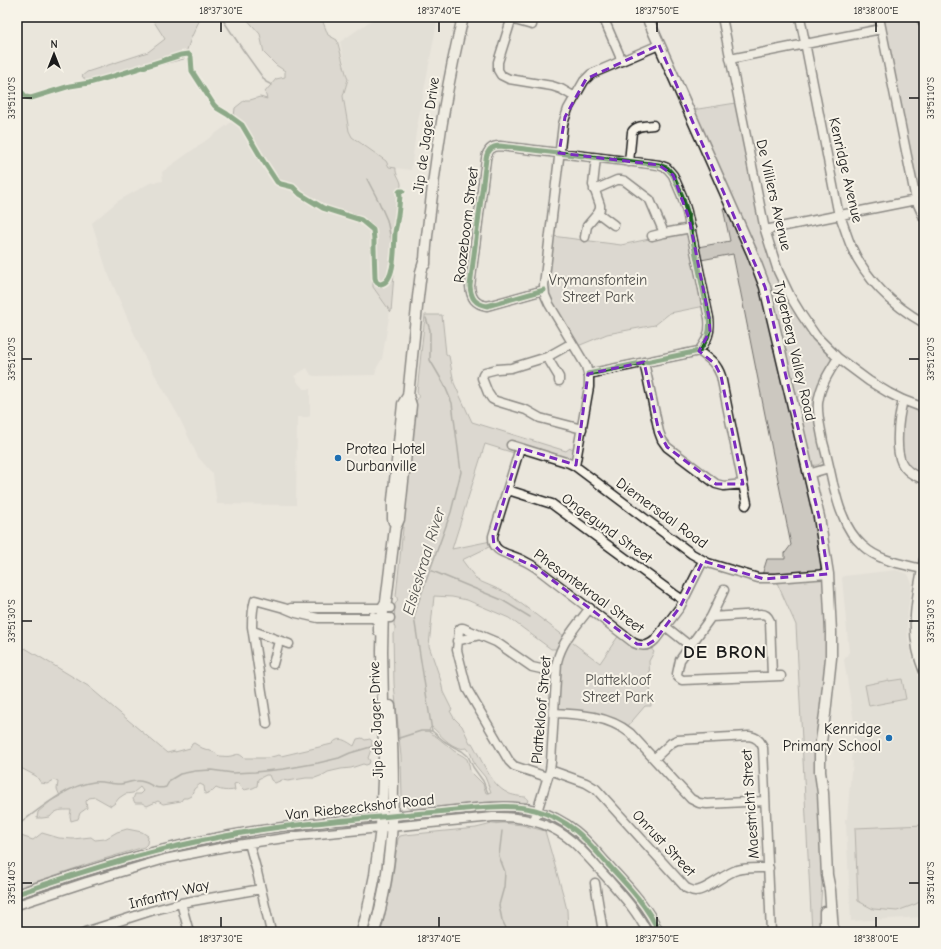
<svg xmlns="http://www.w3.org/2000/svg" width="941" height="949" font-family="'Comic Neue',sans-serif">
	<rect width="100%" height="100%" fill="#eae6dc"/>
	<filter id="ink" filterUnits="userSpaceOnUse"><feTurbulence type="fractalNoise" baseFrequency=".025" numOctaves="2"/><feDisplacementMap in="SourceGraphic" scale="8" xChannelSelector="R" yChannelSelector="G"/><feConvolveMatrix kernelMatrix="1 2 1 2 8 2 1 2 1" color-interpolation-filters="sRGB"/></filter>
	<g filter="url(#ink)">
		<path fill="#dad7ce" d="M376,17H438L416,132L411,170L389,167L386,161L352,137L349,131L343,96L348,79L340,42Z
			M233,121L237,122L254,149L258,158L277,184L292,189L318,207L360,222L366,226L372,233L373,287L390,311L382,359L377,367L375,375L314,376L311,375L307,368L294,376L299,384L304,389H310V416L308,417H297L296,505L217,504L213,474L198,457L178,415L143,354L107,271L92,223L118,201L150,183L163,181L162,172Z
			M896,570L908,574L912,583L908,610L907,621L908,640L913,663L924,688V917L851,921L846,823H845V819H847L851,772L852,771L853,761H851L854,722L844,660L849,652L842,578L844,576Z"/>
		<path fill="#ccc8c0" stroke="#74726e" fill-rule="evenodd" d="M151,17H201L191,38L184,59L87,82L82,76L87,72L148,52L165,39Z
			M245,17H321L328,35L337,40L347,77L348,79L343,96L349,131L352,137L386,161L389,167L396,168C395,174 400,178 401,184L391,312L390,311L373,287L372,234L366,226L360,222L318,207L292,189L277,184L258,158C261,148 240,125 234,117L235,108L245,100H250L260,97L267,99L265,92L276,79L285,77V71L276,65L264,53L260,34Z
			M882,17H917L924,29V213L920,205Z
			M736,103L763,236C770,264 781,292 797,316C807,330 820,343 831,356V362L821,381L824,458C822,464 817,466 812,465L774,311L692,110Z
			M727,207L760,280L797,437L802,472L814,512L822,566L819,571L762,575L767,559H785V553L791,545L733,254L701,260L698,247L730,241L723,208Z
			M682,232L688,233L705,306L670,313L655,325L607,334L578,346L551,302L547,288L552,236L621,245Z
			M425,315H442L446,354L449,356L454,383L472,422L566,451L570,448V449L572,448L576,449L575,452L571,459L566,460L509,442L508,448L512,449L514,453L485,444L452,549L491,541V546L462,560L477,580L507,593L564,636L557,649H551L509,618L467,600L452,597L434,596L429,646L441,681L443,692L452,710L450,711L454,718L462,726L470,743H472C481,758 491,786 508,793C510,795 523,797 526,797L528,801L526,803C489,799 452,806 415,810C408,809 404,805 402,798L401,757L394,684L393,634L395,631V628L394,625L395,604C398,601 398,599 396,596L413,432C415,429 415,427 414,424L416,401C419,398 419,395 417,392ZM432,727C440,734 449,746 460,748C462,749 465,748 467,748L470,752L475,765L485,777L491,792L486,793L483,784L470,771L469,765L467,759L463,756L454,751L437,737L429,732L430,728Z
			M908,406L924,411V476L916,474L903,460L900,424L905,408Z
			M817,578L821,579L824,582L827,621L821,824L819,825L822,883L819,932H812L796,625L778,585L777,581Z
			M619,635L650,647L654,652L649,661L651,706H645L627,727L561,710L558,705L561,660L569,640L600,663Z
			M25,648L88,686L167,753L175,751V752L190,748L192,744L194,743L202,748L216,753L219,756C223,756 227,757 231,756C237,755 238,752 244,758H267L279,755L281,756L332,744C339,735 346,741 354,746L357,739L362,738L365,740L370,739L372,741V747L368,758L370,761L369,764L366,765L363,764L351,768L341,769L328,772L323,775L315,778H306L288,781L282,780L275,783L271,780L269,775H266L258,779L257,786L253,788L244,790L240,786L238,783L234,784L235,790C228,791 222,791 216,788L213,791L205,794L204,786L200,784L194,789L191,796L187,798H183L181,801L163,804L158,801L147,806L142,803H135L133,799L135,794H140L143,791L140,787L133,793L125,794L119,798L115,803L111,806L95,797L89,798L86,801L87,808L80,813L78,819L71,821L70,816L71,810C62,810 56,809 50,817L42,818H37L38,812L51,801L60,796L57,789L58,782L54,780L47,784L41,783L36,776L17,766V652L24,649Z
			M902,679L906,699L869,706L865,685L889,680V681Z
			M503,823L522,825L545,831L563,894L567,910L568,932H381L392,882L398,839L400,836L405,835L476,828L492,824Z
			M924,825V899L916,904L897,911L873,909L858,901L855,828Z
			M127,829L142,832L148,836L147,844L144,847L94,862L20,887L17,879V836H21L33,840L42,833L59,838L73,839L91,837L95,840L105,839L117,832Z"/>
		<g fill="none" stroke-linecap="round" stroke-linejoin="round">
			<path stroke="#6d6c68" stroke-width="1.5" d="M221,17L243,50L266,82L272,85
				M367,179L379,202L387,220L393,249
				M426,318L430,330V360L444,384L452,403L461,472L451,512L418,603L414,617L432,731L444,741L454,747L462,751L468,756L473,767L483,781L488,793
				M430,570L502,600L530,617
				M396,739L421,731H432
				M17,823L19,824C41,808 67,785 94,782C103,781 111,784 119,784C125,784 131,781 137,781C150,780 152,791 166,787L170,780L180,774L195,771L211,770L233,773L255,772L284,769L318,763L339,758L350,753L381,744
				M502,831L499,856L505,872L504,887L499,905L502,920L508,932"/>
			<g stroke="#1c1c1c" stroke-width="11">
				<path id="minor" d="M512,17L498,62V70L501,75L509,79L552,86L561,89L575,97
					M603,17L622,61
					M722,17L765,230L778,271L790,296L801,314L816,336L838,358L869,381L889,393L903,400L924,408
					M800,17L838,211C843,222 846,234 851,246C866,279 892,305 924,323
					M879,17L908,161L916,200L924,218
					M920,17L924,24
					M511,19L532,25
					M730,59L881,29
					M629,162L632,132C636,125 645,126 653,125
					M594,190L617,180H621L625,181L650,200L664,233L691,228
					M598,213L614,225
					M765,230L916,200
					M652,236L664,233
					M585,237L587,226L598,213L600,209V205L593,185L596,158
					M544,290L487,306C475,304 471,298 470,286L486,159C487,151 491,146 500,146L659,165L667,168L673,175L682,196L687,212L709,318C711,333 707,340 699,351L588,374
					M572,343L547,357L511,368L497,369L485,372L483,375L482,378L488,393L492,399L496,401L526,410L540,418L582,429
					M547,357L559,377V381
					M838,358C829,372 820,386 818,403C817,416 821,429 823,442C827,456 830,470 833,484C836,494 838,506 843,516C847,527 854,538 863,546C879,561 902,564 922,569
					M644,362L659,432L662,440L667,447L716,484L724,486L743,484L721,376C717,364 710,359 699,351
					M903,400C900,412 898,423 898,435C897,457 900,472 924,479
					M511,445L569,463L575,466L692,554L708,563L758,578H775L828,574
					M520,448L493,536C492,553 507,553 520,559C525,561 530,564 535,567L634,643C642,647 649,646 655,640L680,607L703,561
					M575,466L589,387V378L586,366L549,304L545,295L544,285L563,124L568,109L584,81L591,74L659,45
					M808,474L829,468
					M743,484L747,503L746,505
					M508,490L552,504L674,594L683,600
					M924,560C916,598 908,634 924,672
					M724,590L711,617L680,660L677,674L678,677L682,680L781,676
					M291,608H390
					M711,617L761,614C766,614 768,616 770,621L772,676
					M915,618L924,619
					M665,626L690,646
					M253,631L289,644
					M457,641L480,635
					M273,664L279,641
					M554,713C580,714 609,716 630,733L691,799L699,803L707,804L765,801
					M267,724L252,627C252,618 252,610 255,600L284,608L296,613L318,618H390
					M654,759L671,743L677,740L749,736C756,737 761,741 763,748L771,932
					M550,770L586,783L596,789L686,888C689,889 692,891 695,891C706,891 725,873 737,870C747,867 758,868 769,868
					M547,777L514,766L509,761L467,689L457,650L459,630L461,628H463L496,642L532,667L541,669L556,670
					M534,821L550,770L551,762L557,662C562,641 577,625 590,608
					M249,843L257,872L271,932
					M595,883L603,932
					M17,894C85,870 154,849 225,836C287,824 350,820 412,814C430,813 447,811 465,809C489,807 512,804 535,810C550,814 565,822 576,831C586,839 595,850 603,859C624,882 646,903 659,932
					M181,903L189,932
					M17,905L87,882L148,864L165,859L230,846L298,836L493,817C522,816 551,823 573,842C585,853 596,866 607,878C622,895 637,911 647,932
					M85,932L151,911L181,903L261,889"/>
			</g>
			<g stroke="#1c1c1c" stroke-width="13">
				<path id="major" d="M647,17L752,253L765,287L819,517L828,574L831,632V658L825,714L820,748V772L823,793L827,875L830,890L833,932
					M425,264C425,244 429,223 431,203C438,140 448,79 463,17
					M394,522L393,519V500L403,404L408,396
					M373,617C380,620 379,624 379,631
					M362,932L368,909L375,875L381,828L384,757L382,651L383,607L386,602L395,528L399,519L411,405L408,396L418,297L421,272L425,259
					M374,932C396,859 395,781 390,706
					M825,932V912"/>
			</g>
			<use href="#minor" stroke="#f7f3e8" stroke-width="8"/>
			<use href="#major" stroke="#f7f3e8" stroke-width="10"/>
			<g stroke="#f7f3e8" stroke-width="8">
				<path id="cycleway" d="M17,87L26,97L31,98L70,86L89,83L114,76L181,55L188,54L191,57L192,71L214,105L217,108L227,114L242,125L262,159L277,182L281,184L293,187L300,194L323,208L361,220L373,230L374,240V248L375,278C376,282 377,284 381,284C396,282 394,243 395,233C395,229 397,225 397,221C399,212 399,204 400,196L399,192L400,191H403
					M544,290L487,306C475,304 471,298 470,286L486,159C487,151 491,146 500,146L659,165L667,168L673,175L682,196L687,212L709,318C711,333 707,340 699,351L588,374
					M17,894C85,870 154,849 225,836C287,824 350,820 412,814C430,813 447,811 465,809C489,807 512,804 535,810C550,814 565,822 576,831C586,839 595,850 603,859C624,882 646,903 659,932"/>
			</g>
			<use href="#cycleway" stroke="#1b5e20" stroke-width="5"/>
		</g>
	</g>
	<path d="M0 0H941V949H0ZM659,45L765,287L819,517L828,574L764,579L703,561L680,607L655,640L647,645L637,644L535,567L500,551L494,545L493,536L520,448L576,465L588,374L644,362L659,432L667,447L716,484H743L721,376L715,364L699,351L710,331L709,318L689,218L673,175L659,165L559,153L565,117L586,79Z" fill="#eae6dc" fill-opacity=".55" fill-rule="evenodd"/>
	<path fill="none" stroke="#7b2cbf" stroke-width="3" stroke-dasharray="8 5" stroke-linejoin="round" d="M659,45L765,287L819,517L828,574L764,579L703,561L680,607L655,640L647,645L637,644L535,567L500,551L494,545L493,536L520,448L576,465L588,374L644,362L659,432L667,447L716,484H743L721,376L715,364L699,351L710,331L709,318L689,218L673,175L659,165L559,153L565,117L586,79Z"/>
	<path fill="none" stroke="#1c1c1c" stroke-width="1.5" d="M221,22V32M439,22V32M657,22V32M876,22V32M22,98H32M909,98H919M22,359H32M909,359H919M22,621H32M909,621H919M22,883H32M909,883H919M221,917V927M439,917V927M657,917V927M876,917V927"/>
	<g fill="#1f6fb2" stroke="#f7f3e8" stroke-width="1.5">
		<circle cx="338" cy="458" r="4"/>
		<circle cx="889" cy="738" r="4"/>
	</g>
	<g text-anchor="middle" stroke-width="4" stroke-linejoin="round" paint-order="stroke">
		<g font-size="15" fill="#1c1c1c" stroke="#f7f3e8">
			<text transform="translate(426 135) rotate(-82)" y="5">Jip de Jager Drive</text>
			<text transform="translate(846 170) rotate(77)" y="5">Kenridge Avenue</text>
			<text transform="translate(774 195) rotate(77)" y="5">De Villiers Avenue</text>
			<text transform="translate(466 225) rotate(-83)" y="5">Roozeboom Street</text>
			<text transform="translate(795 351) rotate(77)" y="5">Tygerberg Valley Road</text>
			<text transform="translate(662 513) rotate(36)" y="5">Diemersdal Road</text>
			<text transform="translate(607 528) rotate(36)" y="5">Ongegund Street</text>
			<text transform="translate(589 591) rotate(36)" y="5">Phesantekraal Street</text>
			<text transform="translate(541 710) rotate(-85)" y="5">Plattekloof Street</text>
			<text transform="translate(376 720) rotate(-92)" y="5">Jip de Jager Drive</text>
			<text transform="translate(750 804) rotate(-94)" y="5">Maestricht Street</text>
			<text transform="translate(360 807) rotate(-6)" y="5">Van Riebeeckshof Road</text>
			<text transform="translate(664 843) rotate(47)" y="5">Onrust Street</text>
			<text transform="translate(169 894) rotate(-14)" y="5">Infantry Way</text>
		</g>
		<g font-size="15" fill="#51504d" stroke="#f7f3e8">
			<text x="598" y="285">Vrymansfontein<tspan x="598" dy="17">Street Park</tspan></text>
			<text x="618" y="685">Plattekloof<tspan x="618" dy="17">Street Park</tspan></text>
		</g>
		<g font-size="15" fill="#1c1c1c" stroke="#f7f3e8" text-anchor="start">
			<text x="346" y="454">Protea Hotel<tspan x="346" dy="17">Durbanville</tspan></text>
			<text x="881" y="734" text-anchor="end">Kenridge<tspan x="881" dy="17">Primary School</tspan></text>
		</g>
		<g font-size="16" font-style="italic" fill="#52514e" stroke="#f7f3e8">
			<text transform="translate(423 561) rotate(-73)" y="6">Elsieskraal River</text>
		</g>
		<g font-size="19" font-weight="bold" letter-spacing="1" fill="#1c1c1c" stroke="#f7f3e8">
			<text x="725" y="658">DE BRON</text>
		</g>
	</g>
	<rect width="941" height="949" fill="none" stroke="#f7f3e8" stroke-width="44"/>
	<g transform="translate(54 54)" stroke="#f7f3e8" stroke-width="3" paint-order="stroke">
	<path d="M0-3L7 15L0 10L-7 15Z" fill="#1c1c1c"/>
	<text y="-6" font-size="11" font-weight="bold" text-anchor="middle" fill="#1c1c1c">N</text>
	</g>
	<rect x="22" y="22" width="897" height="905" fill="none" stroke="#1c1c1c" stroke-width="1.5"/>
	<g font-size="10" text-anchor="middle" fill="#1c1c1c">
		<text x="221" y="14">18°37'30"E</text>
		<text x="439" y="14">18°37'40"E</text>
		<text x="657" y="14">18°37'50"E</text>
		<text x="876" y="14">18°38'00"E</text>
		<text transform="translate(11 98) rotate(-90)" y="4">33°51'10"S</text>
		<text transform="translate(930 98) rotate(-90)" y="4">33°51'10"S</text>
		<text transform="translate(11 359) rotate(-90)" y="4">33°51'20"S</text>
		<text transform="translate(930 359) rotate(-90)" y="4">33°51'20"S</text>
		<text transform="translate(11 621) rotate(-90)" y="4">33°51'30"S</text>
		<text transform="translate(930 621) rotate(-90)" y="4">33°51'30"S</text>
		<text transform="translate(11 883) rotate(-90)" y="4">33°51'40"S</text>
		<text transform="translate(930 883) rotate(-90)" y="4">33°51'40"S</text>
		<text x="221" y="942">18°37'30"E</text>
		<text x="439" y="942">18°37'40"E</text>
		<text x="657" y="942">18°37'50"E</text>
		<text x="876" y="942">18°38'00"E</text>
	</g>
</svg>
